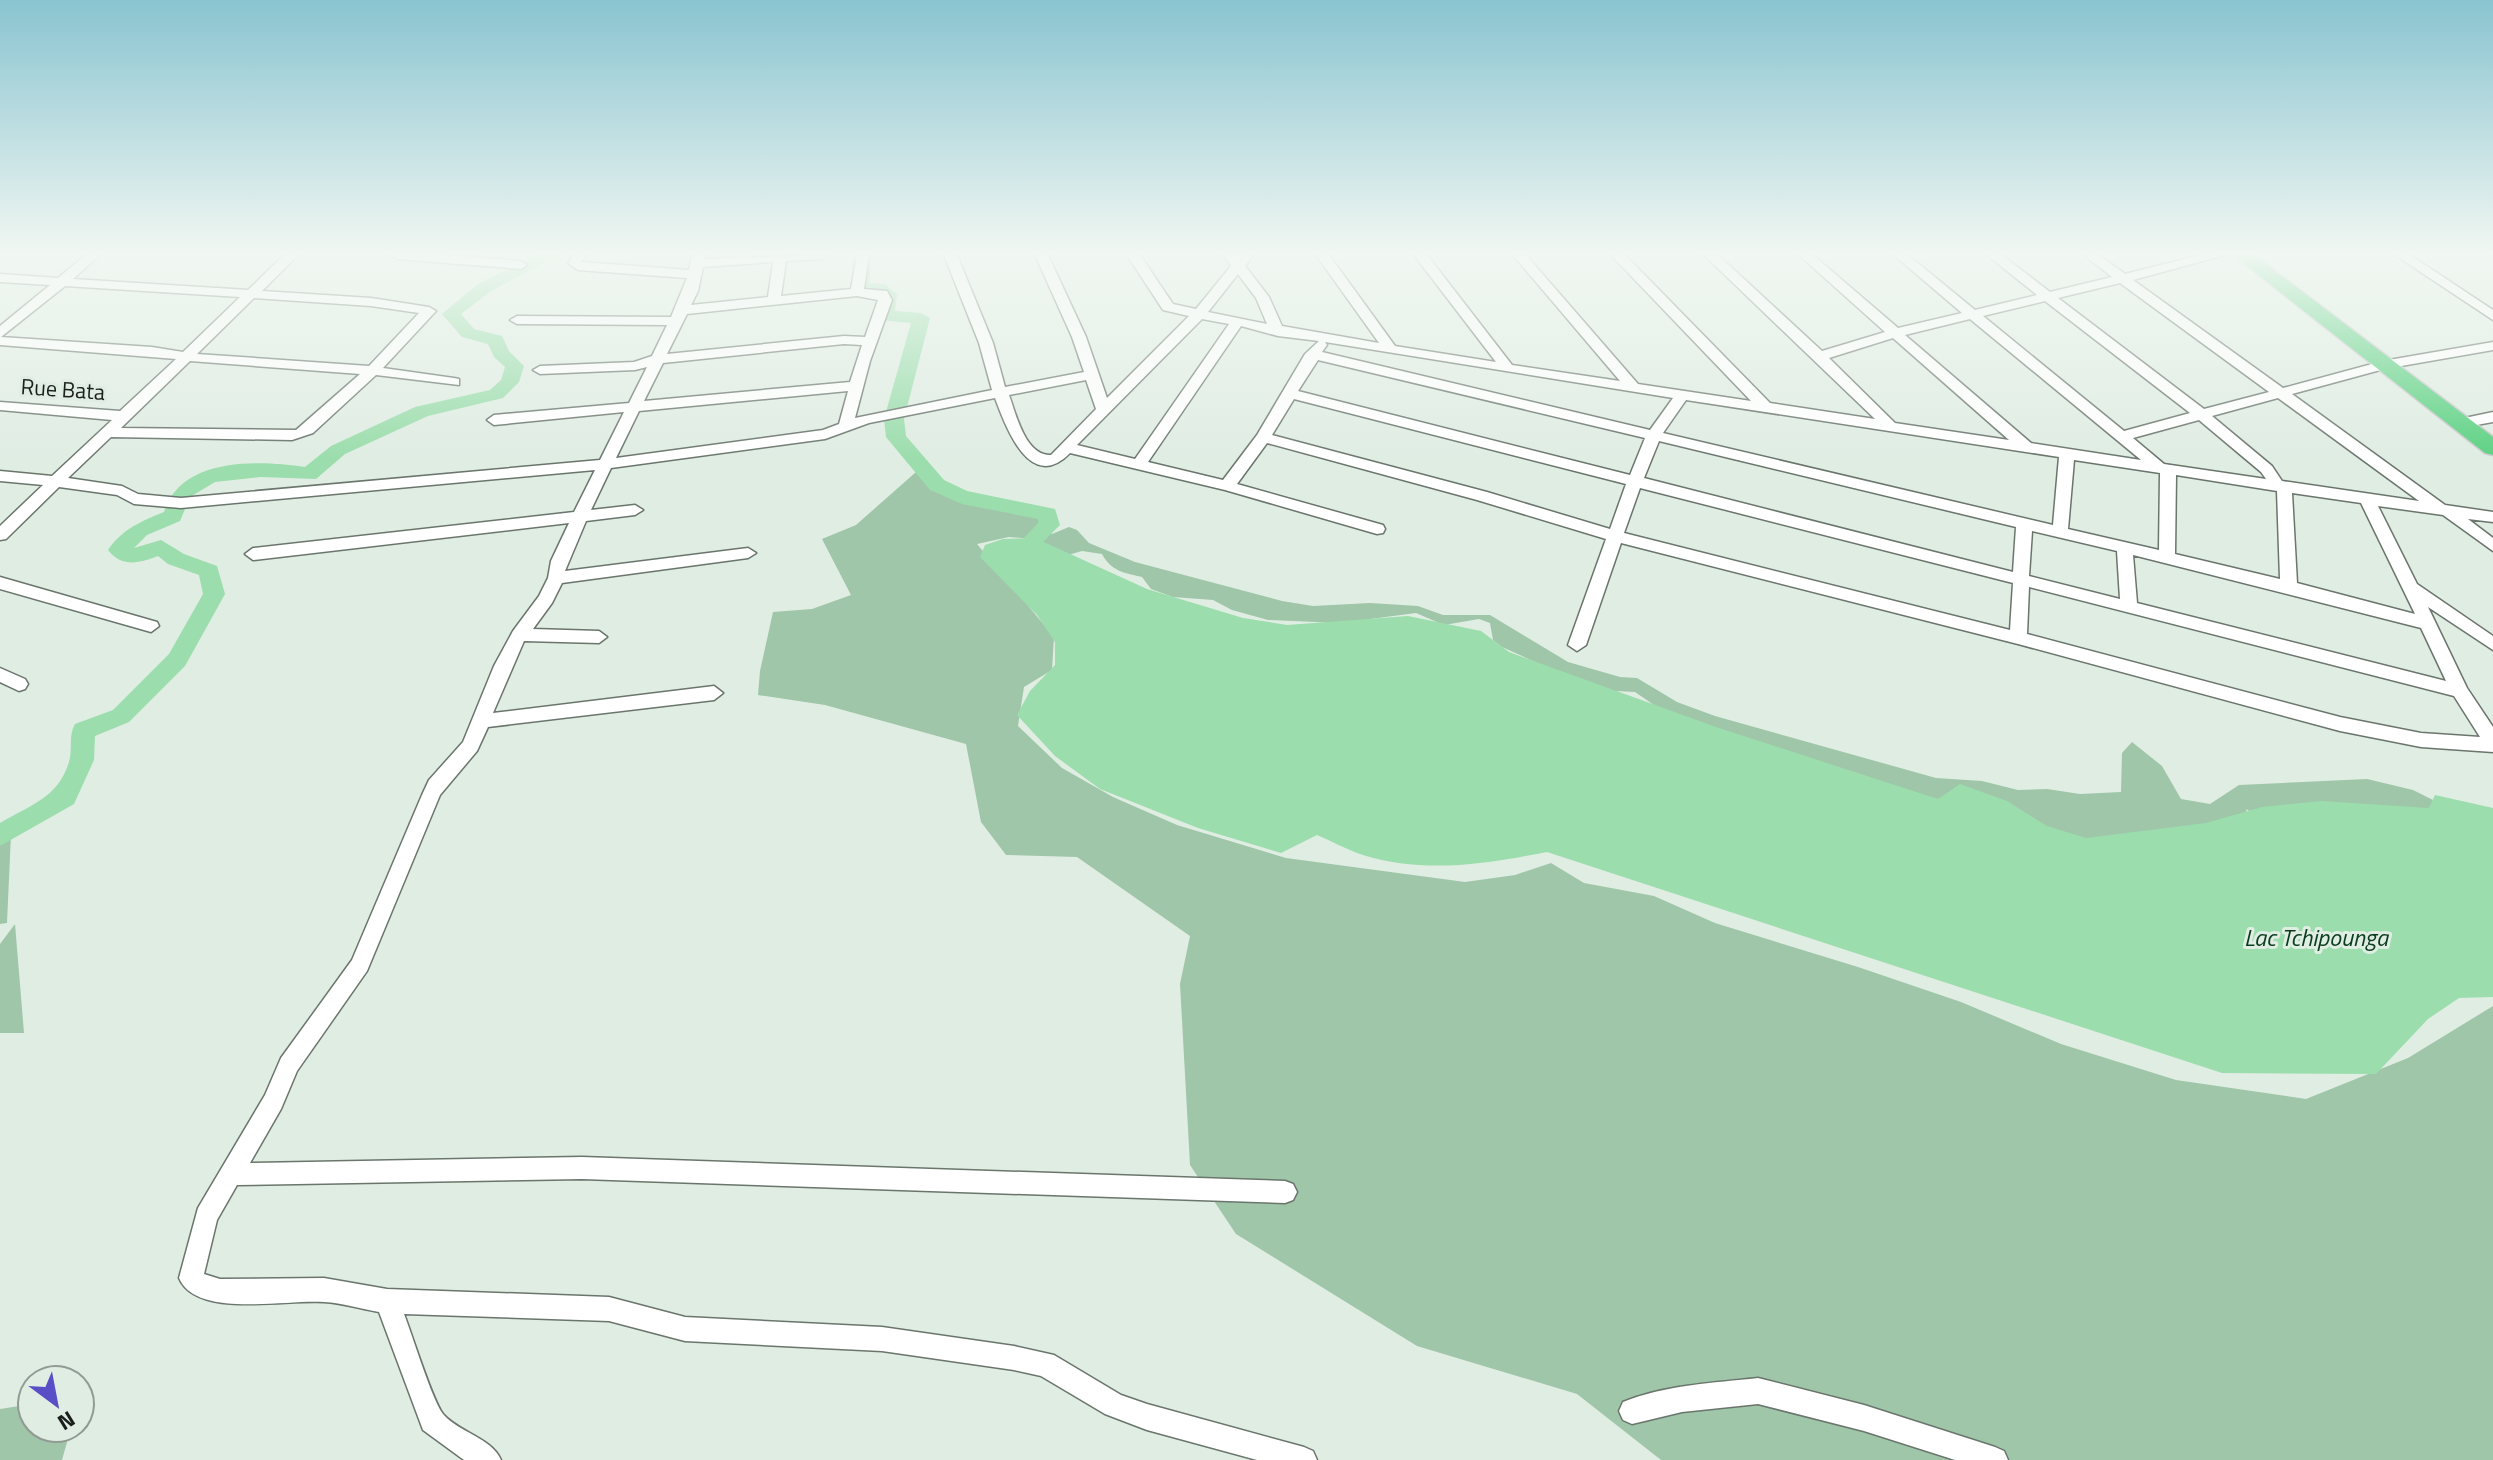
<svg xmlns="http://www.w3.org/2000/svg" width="2493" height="1460" font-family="'Titillium Web',sans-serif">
	<rect width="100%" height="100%" fill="#e0ede3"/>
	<path fill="#9fc6a8" d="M916,472L995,503L1033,513L1052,534L1069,527L1077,530L1089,543L1135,562L1282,601L1313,606L1370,603L1418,606L1443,615H1490L1568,662L1620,677L1637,678L1677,702L1715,716L1936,778L1982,781L2018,790L2047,789L2080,794L2121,792L2122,753L2132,742L2162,766L2181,799L2210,804L2239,785L2367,779L2413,790L2439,803L2440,818L2348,813L2306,803L2274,826L2246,809L2249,822L2095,843L1941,807L1670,716L1635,692L1597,690L1502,647L1493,640L1490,623L1479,619L1444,625L1416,613L1340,623L1268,620L1232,610L1213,600L1173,597L1151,589L1142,577C1124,573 1111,571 1102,554L1082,551L1054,559L1039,545L1044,540L1009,537L977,544L1054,637L1052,670L1024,687L1018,726L1062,768L1113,797L1177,825L1286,858L1465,882L1515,875L1551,863L1584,883L1654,896L1715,923L1858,967L1961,1002L2061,1044L2176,1080L2306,1099L2408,1058L2493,1006V1460H1661L1577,1394L1417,1346L1236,1234L1190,1165L1180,984L1190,936L1077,857L1006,855L981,822L966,744L825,705L758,695L760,671L773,612L812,609L851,595L822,539L856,525Z
		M11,834L7,923L0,924V844Z
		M15,924L24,1033H0V944Z
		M32,1404V1428H71L62,1460H0V1409Z"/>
	<path fill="#9bddac" d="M1035,538L1147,589L1243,618L1287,625L1408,616L1481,631L1509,652L1716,727L1938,799L1960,784L2007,801L2047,826L2086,838L2206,823L2262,807L2321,801L2429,808L2435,795L2493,808V997L2459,998L2428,1019L2376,1074L2222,1073L1547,852C1485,864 1425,874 1363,855C1347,850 1332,841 1317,835L1281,853L1198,828L1100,789L1055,756L1017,715L1030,691L1055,665V642L1037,615L980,557L985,545L1003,539Z"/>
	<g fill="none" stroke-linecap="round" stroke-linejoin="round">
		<path fill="#9bddac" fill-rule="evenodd" d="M536,255H559L491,291L461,314L474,329L502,336L509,351L524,366L519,382L503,398L428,416L345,454L316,479L261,477L215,482L190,497L180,521L147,535L134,548L161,540L184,554L217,566L225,594L185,666L129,722L95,736L94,760L74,804L0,846V823C30,805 58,798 69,762C73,749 68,736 75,724L113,710L169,654L203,594L199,575L168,564L158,556C140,563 122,568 108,550C122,529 142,521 164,512C181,457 258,460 305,467L331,446L415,407L490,390L501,380L505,367L494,357L488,344L462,337L442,314L478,284Z
			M861,258L870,263V283L885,284L897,294L895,311L921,313L930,318L904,419L906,436L944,480L967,491L1055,509L1060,525L1042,543H1028L1024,538L1038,523V519L962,504L930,490L886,437L884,419L911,323L879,320L876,316L879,296L855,293L852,263Z"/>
		<g stroke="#6a756c" stroke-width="3">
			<path id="minor" d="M86,255H100L73,279L248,290L284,255H298L262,291L371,298L429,307L436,311L383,368L454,378L459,379V385L376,375L313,433L292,440L111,437L68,478L122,486L138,494L181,498L600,460L624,412L494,425L487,420L494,415L629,403L647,367L635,370L540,374L533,370L540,366L634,362L652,356L667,325L517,324L510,320L517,316L671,317L687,278L578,270L568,263L573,255H586L581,262L689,270L692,255H705L704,259L828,255L822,259L786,261L781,296L851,289L857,255H869L864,289L887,291L892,300L870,361L855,418L992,390L979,343L944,255H957L993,343L1005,387L1084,372L1072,337L1035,255H1048L1086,337L1107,398L1189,316L1163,310L1127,255H1140L1173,304L1196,309L1231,266L1224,255H1253L1245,266L1269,297L1282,326L1379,343L1316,255H1329L1395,346L1496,362L1414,255H1427L1512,365L1620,381L1513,255H1526L1638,384L1751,401L1611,255H1625L1770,403L1875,419L1704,255H1718L1822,351L1885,332L1799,255H1813L1898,328L1962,313L1894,255H1908L1975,310L2037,295L1987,255H2002L2050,292L2112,277L2084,255H2099L2125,274L2201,255H2225L2133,280L2283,388L2383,361L2493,342V350L2384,369L2292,394L2445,505L2493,512V522L2468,519L2493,538V551L2443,515L2378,506L2417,584L2493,636V650L2428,607L2467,688L2493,727V752L2421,747L2340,731L2018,644L1621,543L1586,645L1577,651L1568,645L1606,539L1477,500L1267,443L1237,484L1383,525L1385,529L1383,533L1377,534L1225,490L1070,453C1030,494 1006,427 995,398L869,423L825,439L611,468L591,510L635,505L643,510L635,515L586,521L565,571L748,548L756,553L748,558L562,583L552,603L533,629L599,631L607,637L599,643L524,641L493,713L714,686L723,693L714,700L488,727L477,751L440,795L367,971L297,1071L281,1109L250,1163L582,1157L1285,1181L1293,1184L1297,1192L1293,1200L1285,1203L582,1179L237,1185L217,1220L204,1274L220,1279L324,1278L387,1289L609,1297L685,1317L882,1327L1014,1346L1054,1355L1121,1395L1147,1404L1304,1447L1313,1451L1317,1460H1257L1147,1430L1105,1414L1041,1376L1014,1370L882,1351L685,1341L609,1321L404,1314C412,1334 432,1400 443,1414C458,1432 492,1438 501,1460H464L423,1430L379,1312C361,1309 342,1303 324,1302C286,1299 196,1319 179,1278L198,1208L265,1095L281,1058L352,960L422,795L429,780L463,742L494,666L513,631L539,596L548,578L551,561L569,523L253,560L245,554L253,548L574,512L595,470L181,508L134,504L117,495L59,487L6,539L0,540V526L43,485L0,481V471L52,476L112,420L0,410V402L120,411L176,359L0,345V326L50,285L0,282V274L58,278ZM773,262L768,297L691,305L698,291L703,267ZM1238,274L1256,298L1267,324L1208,312ZM2120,283L2269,392L2204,409L2058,298ZM65,286L240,297L183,352L152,347L1,337ZM857,296L878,300L865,337L844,336L667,354L687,314ZM254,298L371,306L419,313L369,366L197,354ZM2045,301L2190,413L2124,431L1983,316ZM1202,319L1229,324L1135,459L1077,445ZM1970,319L2141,460L2031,443L1905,335ZM1241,326L1278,336L1319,341L1305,354L1257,435L1223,480L1148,462ZM1893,338L2009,440L1895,423L1829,358ZM1325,342L1673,398L1650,430L1322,352L1327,345ZM844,344L862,345L850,382L644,401L663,363ZM1318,360L1645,438L1630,475L1298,391ZM190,361L360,374L296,430L121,428ZM1086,380L1096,409L1051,455C1025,456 1016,414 1009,395ZM848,391L839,424L823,430L616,458L639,411ZM2278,398L2419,501L2282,481L2272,466L2212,416ZM1294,399L1626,484L1610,529L1487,492L1272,435ZM1686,400L2059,457L2053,525L1663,433ZM2199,420L2261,472L2266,479L2164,464L2133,438ZM1659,441L2016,527L2013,572L1644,478ZM2074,460L2160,473L2159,550L2068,529ZM2176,475L2277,491L2280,579L2175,554ZM1640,488L2013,583L2010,630L1624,533ZM2292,493L2361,503L2415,614L2297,583ZM2032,531L2117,551L2120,599L2029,576ZM2133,555L2421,628L2446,681L2137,603ZM2029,587L2454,696L2480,737L2421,733L2340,717L2027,634Z
				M391,255H451L521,261L527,265L521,269L397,259Z
				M2395,255H2410L2493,310V320Z
				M2493,412V422L2460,428L2453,423L2455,420Z
				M0,577L157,622L159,626L151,632L0,589Z
				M0,668L25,679L28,684L25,689L19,691L0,682Z
				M1758,1378L1864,1405L1995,1447L2004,1451L2008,1460H1955L1864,1431L1758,1404L1682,1412L1632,1424L1623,1420L1619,1411L1623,1402C1665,1385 1713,1383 1758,1378Z"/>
		</g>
		<g stroke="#c8c9c9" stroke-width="3">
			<path id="highway" d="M2233,255H2254L2493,437V455L2485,453Z"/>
		</g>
		<use href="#minor" fill="#fff" fill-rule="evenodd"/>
		<use href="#highway" fill="#5cd182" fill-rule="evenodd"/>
	</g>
	<linearGradient id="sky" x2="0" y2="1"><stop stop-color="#89c4d0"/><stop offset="0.55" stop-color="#f1f7f2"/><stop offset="1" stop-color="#f1f7f2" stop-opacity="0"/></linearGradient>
	<rect width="2493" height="460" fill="url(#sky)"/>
	<g text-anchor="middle" stroke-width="6" stroke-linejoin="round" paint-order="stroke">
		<g font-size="22" fill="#1b1f1c" stroke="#e0ede3">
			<text transform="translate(63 389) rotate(4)" y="8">Rue Bata</text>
		</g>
		<g font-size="24" font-style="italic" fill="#0a3d1e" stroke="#e0ede3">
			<text x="2316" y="946">Lac Tchipounga</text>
		</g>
	</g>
	<g transform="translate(56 1404) rotate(148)"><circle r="38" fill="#e0ede3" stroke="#919b93" stroke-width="2"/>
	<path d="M0-6L14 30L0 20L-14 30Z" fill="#594ec6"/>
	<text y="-12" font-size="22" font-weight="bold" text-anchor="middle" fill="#1b1f1c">N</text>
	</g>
</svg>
